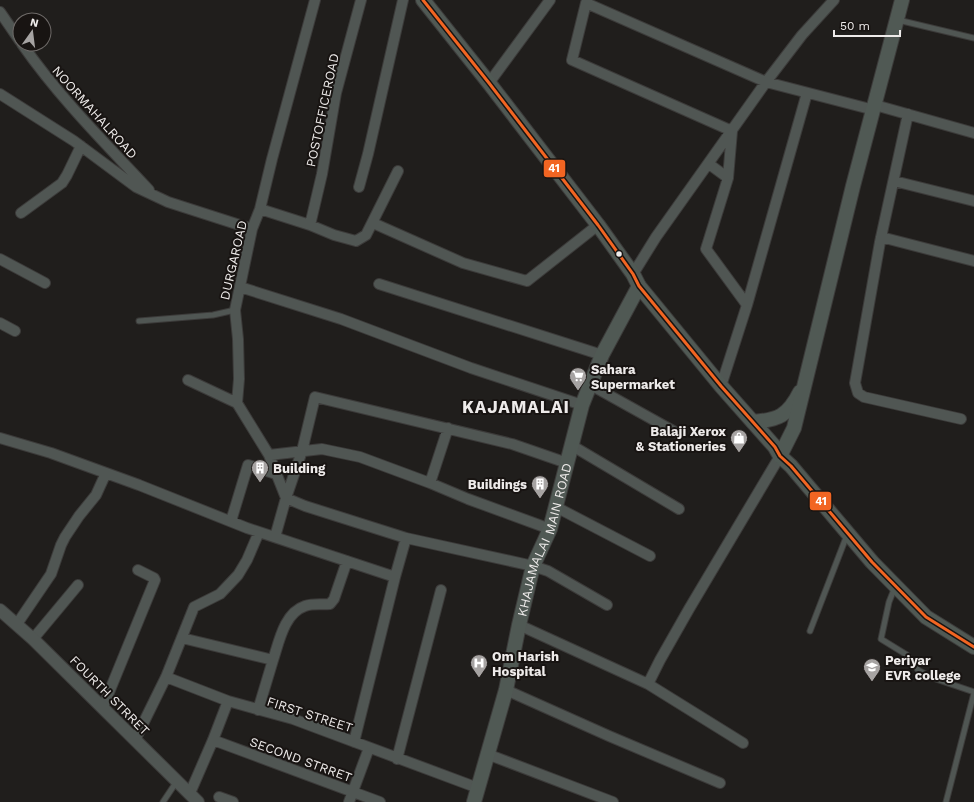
<svg xmlns="http://www.w3.org/2000/svg" width="974" height="802" font-family="'Work Sans',sans-serif">
	<rect width="100%" height="100%" fill="#201e1c"/>
	<g fill="none" stroke-linecap="round" stroke-linejoin="round">
		<g stroke="#3c3b3a" stroke-width="7">
			<path id="service" d="M898,20L974,38
				M139,321L213,315L235,310
				M895,587L889,602L881,639L907,655L918,670L933,678L974,692
				M810,631L847,535
				M163,802L177,781
				M946,802L974,693"/>
		</g>
		<g stroke="#3c3b3a" stroke-width="12">
			<path id="minor" d="M315,0L272,159L260,209L252,229L235,310L238,339L239,379L237,403L269,455L286,498L305,506L406,538L533,566L548,571L607,605
				M0,12L20,41
				M22,44C59,97 105,143 149,190
				M489,83L550,0
				M0,94L74,141L136,187L168,202L252,229
				M875,105L974,133
				M908,114L880,242L855,383L858,393L864,397L961,419
				M709,164L728,178
				M894,181L974,201
				M359,187L368,154L403,0
				M260,209L310,225L334,235L356,241L366,235L398,171
				M21,213L62,183L67,175L81,146
				M373,223L463,263L527,281L598,225
				M310,225L322,174L336,93L361,0
				M881,237L974,261
				M0,259L45,283
				M633,274L656,237L766,82L802,35L834,0
				M379,284L602,355
				M240,287L341,319L471,368L582,405
				M747,305L706,249L728,178L732,131L572,60L586,3L766,82L874,110
				M0,323L15,331
				M188,380L237,403
				M589,384L677,433
				M721,386L747,305L807,93
				M0,438L51,453L139,485L247,528L395,577
				M571,445L679,509
				M269,455L322,449L360,457L430,483L468,499L550,529
				M430,483L448,428
				M556,507L650,556
				M231,521L248,465L276,474
				M275,537L286,498L302,451L315,397L512,444L567,463
				M17,624L51,574L61,545L65,537L79,516L96,495L106,473
				M519,625L648,684L743,743
				M182,638L273,660L258,710
				M33,639L78,585
				M273,660C279,642 284,613 305,606C314,603 322,605 330,604L334,599L347,561
				M166,677L228,701
				M648,684L660,660L689,609L780,456
				M506,690L609,736L720,783
				M103,707L155,580L154,578L138,570
				M135,740L166,677L194,607L220,594L238,575L247,560L259,532
				M213,740L380,802
				M354,742L395,577L406,538
				M487,754L613,802
				M397,759L441,590
				M190,793L213,740L228,701L293,719L478,788
				M219,797L233,802
				M349,802L369,748"/>
		</g>
		<g stroke="#3c3b3a" stroke-width="14">
			<path id="tertiary" d="M0,610L33,639L198,802"/>
		</g>
		<g stroke="#3c3b3a" stroke-width="16">
			<g id="secondary">
				<path d="M423,0L489,83L598,225L633,274L639,286L721,386L775,447L780,456L791,466L872,562L926,617L974,647"/>
				<path d="M753,422C778,420 788,416 800,392"/>
				<path d="M780,456L794,428L853,186L902,0"/>
				<path id="s1" d="M474,802L506,690L519,625L533,566L550,529L582,405L602,355L639,286"/>
			</g>
		</g>
		<use href="#service" stroke="#505653" stroke-width="5"/>
		<use href="#minor" stroke="#505653" stroke-width="10"/>
		<use href="#tertiary" stroke="#505653" stroke-width="12"/>
		<use href="#secondary" stroke="#505954" stroke-width="14"/>
		<g stroke="#181412" stroke-width="6">
			<path id="bus-1" d="M423,0L489,83L598,225L633,274L639,286L721,386L775,447L780,456L791,466L872,562L926,617L974,647"/>
		</g>
		<use href="#bus-1" stroke="#f26522" stroke-width="3"/>
	</g>
	<defs>
		<g id="supermarket-pin" transform="scale(0.9)"><path d="M0 17L-7.5 6A9.5 9.5 0 1 1 7.5 6Z" fill="#a6a3a2" stroke="#181412"/><path d="M-6-5.5h2.5l.6 2H6L4.5 2H-2.5L-4.4-4H-6ZM-1.5 3.2a1.3 1.3 0 1 0 .1 0ZM3 3.2a1.3 1.3 0 1 0 .1 0Z" fill="#fff"/></g>
		<g id="shop-pin" transform="scale(0.9)"><path d="M0 17L-7.5 6A9.5 9.5 0 1 1 7.5 6Z" fill="#a6a3a2" stroke="#181412"/><path d="M-5-2.5h2.3a2.7 3.5 0 0 1 5.4 0H5L5.5 6h-11ZM-1.5-2.5h3a1.5 2.3 0 0 0-3 0Z" fill="#fff"/></g>
		<g id="building-pin" transform="scale(0.9)"><path d="M0 17L-7.5 6A9.5 9.5 0 1 1 7.5 6Z" fill="#a6a3a2" stroke="#181412"/><path d="M-4-6H4V6H1V3H-1V6H-4ZM-2.5-4.3h1.7v1.8h-1.7ZM.8-4.3h1.7v1.8H.8ZM-2.5-1h1.7V.8h-1.7ZM.8-1h1.7V.8H.8Z" fill="#fff"/></g>
		<g id="hospital-pin" transform="scale(0.9)"><path d="M0 17L-7.5 6A9.5 9.5 0 1 1 7.5 6Z" fill="#a6a3a2" stroke="#181412"/><path d="M-5-5h3v3.5h4V-5h3V5h-3V1.5h-4V5h-3Z" fill="#fff"/></g>
		<g id="university-pin" transform="scale(0.9)"><path d="M0 17L-7.5 6A9.5 9.5 0 1 1 7.5 6Z" fill="#a6a3a2" stroke="#181412"/><path d="M0-5L7-2L0 1L-7-2ZM-4 1L0 2.5L4 1V4Q0 6-4 4Z" fill="#fff"/></g>
	</defs>
	<g fill-rule="evenodd">
		<use href="#supermarket-pin" x="578" y="376"/>
		<use href="#shop-pin" x="739" y="438"/>
		<use href="#building-pin" x="260" y="468"/>
		<use href="#building-pin" x="540" y="484"/>
		<use href="#hospital-pin" x="479" y="663"/>
		<use href="#university-pin" x="872" y="667"/>
	</g>
	<circle fill="#eeebea" stroke="#181412" stroke-width="1.5" cx="619" cy="254" r="3.5"/>
	<g text-anchor="middle" stroke-width="4" stroke-linejoin="round" paint-order="stroke">
		<g font-size="13" fill="#eeebea" stroke="#181412">
			<text transform="translate(322 110) rotate(-78)" y="5">POSTOFFICEROAD</text>
			<text transform="translate(95 112) rotate(48)" y="5">NOORMAHALROAD</text>
			<text transform="translate(233 260) rotate(-77)" y="5">DURGAROAD</text>
			<text dy="5" stroke="none"><textPath href="#s1" startOffset="272">KHAJAMALAI MAIN ROAD</textPath></text>
			<text transform="translate(110 695) rotate(45)" y="5">FOURTH STRRET</text>
			<text transform="translate(310 714) rotate(18)" y="5">FIRST STREET</text>
			<text transform="translate(301 759) rotate(20)" y="5">SECOND STRRET</text>
		</g>
		<g font-size="13" font-weight="bold" fill="#eeebea" stroke="#181412" text-anchor="start">
			<text x="591" y="374">Sahara<tspan x="591" dy="15">Supermarket</tspan></text>
			<text x="726" y="436" text-anchor="end">Balaji Xerox<tspan x="726" dy="15">&amp; Stationeries</tspan></text>
			<text x="273" y="473">Building</text>
			<text x="527" y="489" text-anchor="end">Buildings</text>
			<text x="492" y="661">Om Harish<tspan x="492" dy="15">Hospital</tspan></text>
			<text x="885" y="665">Periyar<tspan x="885" dy="15">EVR college</tspan></text>
		</g>
		<g font-size="17" font-weight="bold" letter-spacing="1" fill="#eeebea" stroke="#181412">
			<text x="516" y="413">KAJAMALAI</text>
		</g>
	</g>
	<g stroke="#181412" stroke-width="1.5">
		<rect x="543" y="159" width="23" height="19" rx="4" fill="#f26522"/>
		<rect x="809" y="491" width="23" height="20" rx="4" fill="#f26522"/>
	</g>
	<g font-size="11" text-anchor="middle" font-weight="bold" fill="#fff">
		<text x="554" y="172">41</text>
		<text x="821" y="505">41</text>
	</g>
	<g transform="translate(32 32) rotate(14)"><circle r="19" fill="#181412" stroke="#6e6a68"/>
	<path d="M0-3L7 15L0 10L-7 15Z" fill="#a6a3a2"/>
	<text y="-6" font-size="11" font-weight="bold" text-anchor="middle" fill="#eeebea">N</text>
	</g>
	<path d="M834 30v6h66v-6" fill="none" stroke="#eeebea" stroke-width="2"/>
	<text x="840" y="30" font-size="12" fill="#eeebea" stroke="#181412" stroke-width="3" paint-order="stroke">50 m</text>
</svg>
